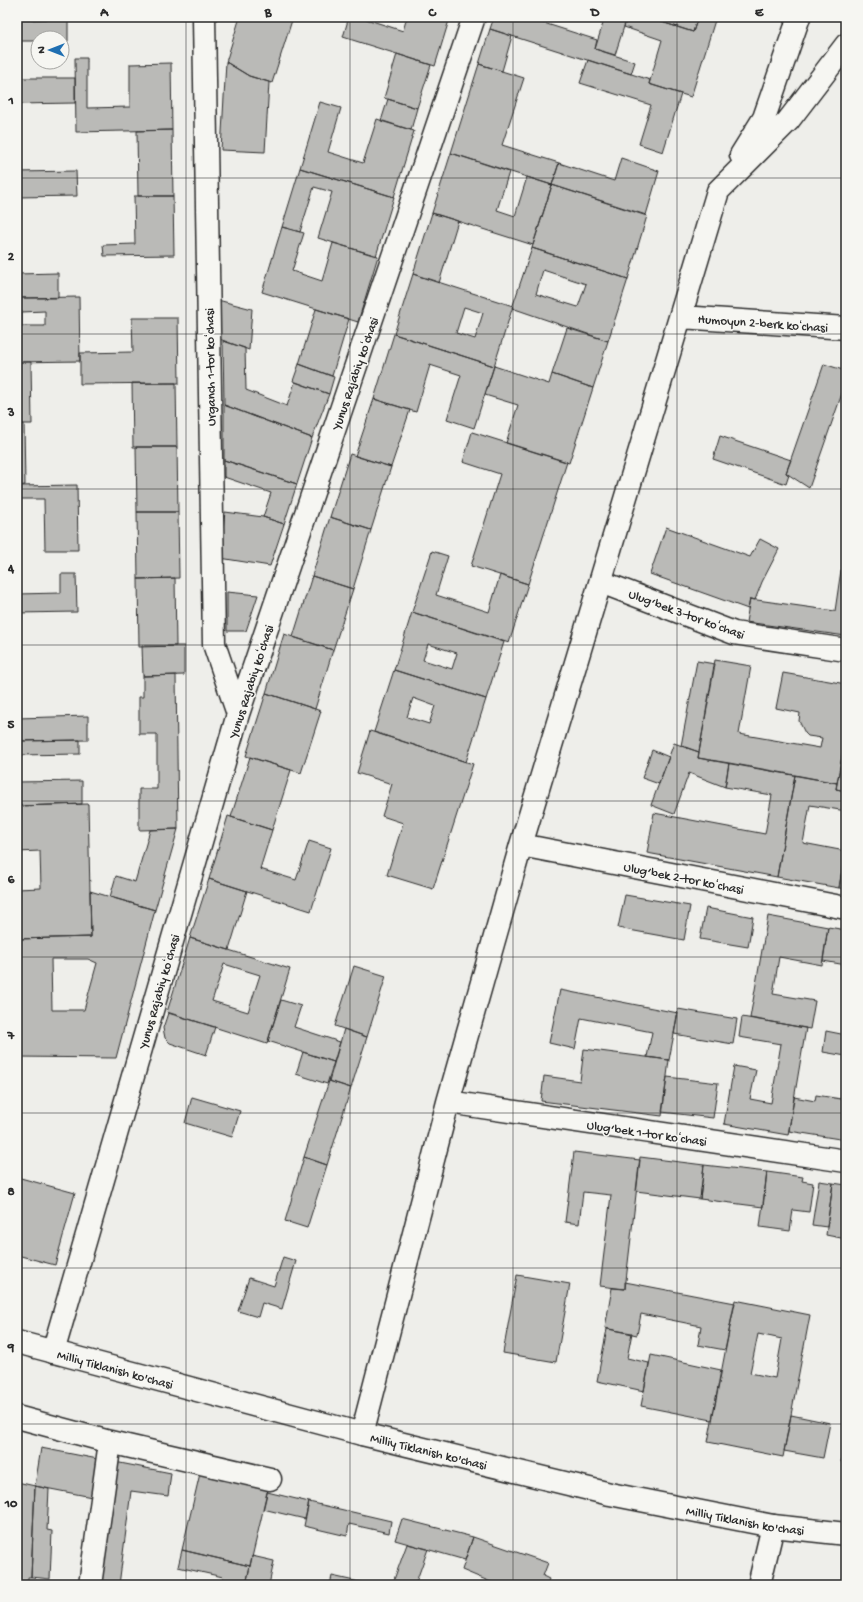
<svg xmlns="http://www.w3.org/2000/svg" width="863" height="1602" font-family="'Gochi Hand',sans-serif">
	<rect width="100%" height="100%" fill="#eeeeea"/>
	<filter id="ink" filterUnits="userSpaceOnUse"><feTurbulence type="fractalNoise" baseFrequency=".025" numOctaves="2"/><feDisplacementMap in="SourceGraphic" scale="8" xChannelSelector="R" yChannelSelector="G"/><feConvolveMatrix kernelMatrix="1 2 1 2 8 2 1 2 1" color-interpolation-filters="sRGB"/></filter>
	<g filter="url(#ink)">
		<path fill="#babab7" stroke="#2b2b2b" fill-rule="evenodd" d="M240,17H293L272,83L249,76L226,62Z
			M349,17H367L366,19L403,31L407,17H450L435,66L343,37Z
			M494,17H525L597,40L595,49L635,62L631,74L490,29Z
			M605,17H627L615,55L595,49Z
			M627,17H646L693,32L698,17H716L691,97L649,84L662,40L624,27Z
			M646,17H698L693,32Z
			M68,19V41H62V38H38V41H17V20Z
			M490,29L512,36L502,71L479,64Z
			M397,54L431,65L417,108L384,98Z
			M75,58H87V108L130,107V64L171,63L172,130L76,132Z
			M588,60L650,80L649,84L681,94L663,152L639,144L651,105L580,83Z
			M226,62L249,76L269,82L265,152L221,150Z
			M479,64L524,78L502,145L559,163L552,185L451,153Z
			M17,78H75V103L17,104Z
			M388,99L417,108L411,130L381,121Z
			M320,102L341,108L328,152L363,163L377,119L414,131L394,197L300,168Z
			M172,130L173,196H138L137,131Z
			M451,153L509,172L497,210L515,216L527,177L552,185L533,245L432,213Z
			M621,158L659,171L646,215L552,185L559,163L614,181Z
			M300,168L394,197L376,256L318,238L332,192L314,187L300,232L282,227Z
			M76,171L77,196L17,197V172Z
			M552,185L647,216L628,279L532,248Z
			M134,196H173L174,255L104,256L103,245L135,244Z
			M432,213L458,221L439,283L413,274Z
			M282,227L304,233L292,271L322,281L333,243L378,256L358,322L262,292Z
			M532,248L628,279L608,341L512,308ZM543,270L586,284L578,307L536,294Z
			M58,273V298H17V274Z
			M413,274L513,306L494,366L394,334ZM464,307L483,313L475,339L456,333Z
			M79,297L80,361L17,362V298ZM45,311V326H22V312Z
			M214,299L252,309L249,350L214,337Z
			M316,309L349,319L332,376L299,364Z
			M132,318H178L179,383L80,384V353L133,352Z
			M567,328L608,341L593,388L552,374Z
			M394,334L494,366L474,428L447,419L461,375L430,365L416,412L374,399Z
			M223,341L245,348L246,390L287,406L295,382L329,394L312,438L224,405Z
			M17,362H31L32,424H17Z
			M299,364L334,377L329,394L293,381Z
			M824,364L846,371V382L809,488L786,473Z
			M494,366L549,384L552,374L593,388L569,463L506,443L518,405L485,395Z
			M132,383H176L177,447H133Z
			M374,399L410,410L391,467L355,456Z
			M224,405L312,438L297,484L224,460Z
			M17,424H24L25,485L17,486Z
			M472,432L567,462L528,584L471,566L500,474L463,462Z
			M720,436L791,460L786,473L789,475L786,484L713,459Z
			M136,447H177L178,512H137Z
			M350,454L391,467L371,530L330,517Z
			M224,460L297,484L284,524L263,517L271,493L224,477Z
			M77,485L78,550H45L44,499H17V486Z
			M137,512H178L179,578L138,579Z
			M225,512L263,517L284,524L270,566L220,558Z
			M330,517L371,530L353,589L312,576Z
			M666,527L750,557L760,539L779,549L762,582L755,600L750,599L748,609L650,574Z
			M432,551L448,556L436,595L489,612L500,575L528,584L509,643L412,612Z
			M841,570L846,571V636L746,622L750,599L835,611Z
			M61,574H76L77,612L17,613V594L61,593Z
			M312,576L353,589L333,650L293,637Z
			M175,578L176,646L139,647L138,579Z
			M227,592L258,595L246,631H227Z
			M412,612L504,642L486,699L394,670ZM428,644L457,653L452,669L423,660Z
			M17,613H20L21,680H17Z
			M284,634L333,650L315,709L266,693Z
			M142,646H184V675L143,676Z
			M715,660L751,666L739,734L820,748L822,738L808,736L805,733L799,721L800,713L776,708L783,673L846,684V735L837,783L698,758Z
			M697,661L715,664L699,752L681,746Z
			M394,670L486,699L466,762L374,732ZM413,698L435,706L429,724L407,717Z
			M176,675L178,829L139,830V789H157V734H139V697H143V676Z
			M266,693L321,711L301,773L246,756Z
			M88,716V740L17,741V718Z
			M370,731L473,764L433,889L387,875L403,823L382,816L392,784L357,773Z
			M846,735V791L836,789Z
			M80,740V754L17,755V741Z
			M674,743L699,752L698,758L729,763L725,787L689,773L674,814L651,805Z
			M652,750L669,757L659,784L642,778Z
			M250,757L291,770L272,830L231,817Z
			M729,763L795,775L777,877L647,853L654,813L765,834L772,795L725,787Z
			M795,775L837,783L836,789L846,791V811L810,805L803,843L845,851L839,888L777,877Z
			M82,781V804L17,806V782Z
			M88,804L91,937L17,939V889L41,888L40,851L17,852V806Z
			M228,816L272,830L260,869L296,880L309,841L331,848L311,911L209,879Z
			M178,829L155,910L110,897L116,876L135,882L150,830Z
			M846,847V889L839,888Z
			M209,879L247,891L229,950L190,938Z
			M90,891L155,910L116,1058L17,1057V939L91,937ZM51,959H88L97,963L84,1010H52Z
			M625,895L690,906L684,940L618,928Z
			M706,908L753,917L748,947L700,939Z
			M768,916L828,927L822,965L779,957L773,994L815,1001L810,1029L750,1018Z
			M828,927L846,930V965L823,961Z
			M190,938L290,969L267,1044L167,1012ZM224,964L260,975L248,1012L212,1001Z
			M354,966L386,976L367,1037L335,1026Z
			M560,990L678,1013L669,1060L647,1057L652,1032L581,1018L575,1049L549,1043Z
			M281,1000L301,1006L294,1027L340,1042L334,1062L268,1041Z
			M678,1009L737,1019L733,1044L674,1034Z
			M168,1013L215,1027L206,1055L170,1043L165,1038L163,1028Z
			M742,1017L806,1028L788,1135L724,1124L734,1066L756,1070L750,1099L771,1103L781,1044L739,1037Z
			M344,1029L367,1037L351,1088L329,1081Z
			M826,1031L846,1035V1056L823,1052Z
			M584,1049L669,1060L662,1116L541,1101L544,1076L580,1081Z
			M303,1052L334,1062L327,1084L296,1074Z
			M846,1072V1140L789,1131L794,1097L815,1101L816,1095L841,1099Z
			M667,1077L718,1083L713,1118L662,1112Z
			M329,1081L351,1088L327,1165L304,1157Z
			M192,1097L240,1111L232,1137L185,1123Z
			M574,1152L640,1160L625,1289L600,1286L611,1195L583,1192L579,1224L565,1222Z
			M304,1157L327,1165L307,1228L285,1221Z
			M640,1157L704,1165L700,1199L636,1191Z
			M704,1165L767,1172L763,1207L700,1199Z
			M767,1172L803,1177L802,1181L813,1183L809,1212L793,1210L790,1231L760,1227Z
			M17,1177L75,1193L55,1265L17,1255Z
			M819,1181L833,1183L827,1227L812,1225Z
			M833,1183L846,1185V1239L826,1235Z
			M283,1257L296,1261L282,1309L262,1303L258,1317L238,1311L249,1278L274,1286Z
			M517,1275L570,1284L556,1362L503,1353Z
			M625,1282L735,1303L725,1350L698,1345L701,1326L641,1314L637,1335L605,1328L612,1288L625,1289Z
			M735,1300L810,1315L783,1457L708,1442ZM758,1334L782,1339L775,1378L750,1373Z
			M607,1329L632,1333L627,1358L649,1363L644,1391L597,1381Z
			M651,1355L721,1370L712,1420L641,1406Z
			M791,1415L830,1423L823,1458L784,1451Z
			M846,1438V1463L841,1462Z
			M41,1448L103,1460L97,1498L35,1486Z
			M115,1462L171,1473L168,1496L131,1491L119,1585H97Z
			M201,1469L269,1485L250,1566L182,1550Z
			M17,1482L35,1486L31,1577H28V1585H17Z
			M35,1486L49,1489L47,1530L52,1531L50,1579L31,1577Z
			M267,1492L309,1502L305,1519L263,1509Z
			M309,1502L391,1521L389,1533L349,1524L347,1536L304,1526Z
			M402,1519L473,1537L465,1560L395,1540Z
			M473,1537L548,1563L543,1576L549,1579L547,1585H492L493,1583L462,1570Z
			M407,1544L428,1549L415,1585H392Z
			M182,1550L250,1566L246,1585H221L223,1577L178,1567Z
			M252,1556L274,1561L269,1585H246Z
			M332,1576L368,1584V1585H330Z"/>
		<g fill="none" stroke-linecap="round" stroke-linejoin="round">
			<g stroke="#2b2b2b" stroke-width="25">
				<path id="minor" d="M204,17L214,644L238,714
					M741,155L764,118L799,17
					M681,317L846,328
					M601,582L734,633L846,650
					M521,845L846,908
					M448,1102L846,1161
					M53,1352L238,714L474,17
					M17,1417L110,1442L270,1479
					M362,1434L448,1102L521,845L718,191L788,121L846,45
					M90,1585L110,1442
					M759,1585L773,1526"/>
			</g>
			<g stroke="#2b2b2b" stroke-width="25">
				<g id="major">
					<path id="s1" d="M17,1342L362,1434L610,1494L773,1526L846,1534"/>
				</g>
			</g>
			<use href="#minor" stroke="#f6f6f2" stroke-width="22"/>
			<use href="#major" stroke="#f6f6f2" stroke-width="22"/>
		</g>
	</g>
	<path fill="none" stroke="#2b2b2b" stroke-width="1" stroke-opacity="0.55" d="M186,17V1585M350,17V1585M513,17V1585M677,17V1585M17,178H846M17,334H846M17,489H846M17,645H846M17,801H846M17,957H846M17,1113H846M17,1268H846M17,1424H846"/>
	<g text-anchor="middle" stroke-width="3" stroke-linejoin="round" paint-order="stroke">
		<g font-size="13" fill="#2b2b2b" stroke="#f6f6f2">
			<text transform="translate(763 322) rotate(4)" y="5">Humoyun 2-berk koʻchasi</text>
			<text transform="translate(209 367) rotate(-91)" y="5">Urganch 1-tor koʻchasi</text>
			<text transform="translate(354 373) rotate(-71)" y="5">Yunus Rajabiy koʻchasi</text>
			<text transform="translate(687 613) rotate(20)" y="5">Ulug‘bek 3-tor koʻchasi</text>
			<text transform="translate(250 681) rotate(-72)" y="5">Yunus Rajabiy koʻchasi</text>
			<text transform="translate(684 877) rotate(11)" y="5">Ulug‘bek 2-tor koʻchasi</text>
			<text transform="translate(158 991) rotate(-74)" y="5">Yunus Rajabiy koʻchasi</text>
			<text transform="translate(647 1132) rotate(8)" y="5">Ulug‘bek 1-tor koʻchasi</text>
			<text dy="5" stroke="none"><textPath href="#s1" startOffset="102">Milliy Tiklanish ko'chasi</textPath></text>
			<text dy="5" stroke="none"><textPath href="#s1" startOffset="426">Milliy Tiklanish ko'chasi</textPath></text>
			<text dy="5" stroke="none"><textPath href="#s1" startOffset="750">Milliy Tiklanish ko'chasi</textPath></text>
		</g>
	</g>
	<rect width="863" height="1602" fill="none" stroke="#f6f6f2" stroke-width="44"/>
	<g transform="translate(50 50) rotate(270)"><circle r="19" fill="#f6f6f2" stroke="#a5a5a2"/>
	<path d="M0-3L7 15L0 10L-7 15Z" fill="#1f6fb2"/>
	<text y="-6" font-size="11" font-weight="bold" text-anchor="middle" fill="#2b2b2b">N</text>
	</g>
	<rect x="22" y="22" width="819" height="1558" fill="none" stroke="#2b2b2b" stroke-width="1.5"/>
	<g font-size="13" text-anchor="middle" font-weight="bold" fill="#2b2b2b">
		<text x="104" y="16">A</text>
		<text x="268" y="16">B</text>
		<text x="432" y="16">C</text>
		<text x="595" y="16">D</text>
		<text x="759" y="16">E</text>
		<text x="11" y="104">1</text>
		<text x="11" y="260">2</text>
		<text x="11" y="416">3</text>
		<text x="11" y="572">4</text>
		<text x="11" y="728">5</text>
		<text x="11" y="883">6</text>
		<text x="11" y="1039">7</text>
		<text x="11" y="1195">8</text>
		<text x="11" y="1351">9</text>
		<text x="11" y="1507">10</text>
	</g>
</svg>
